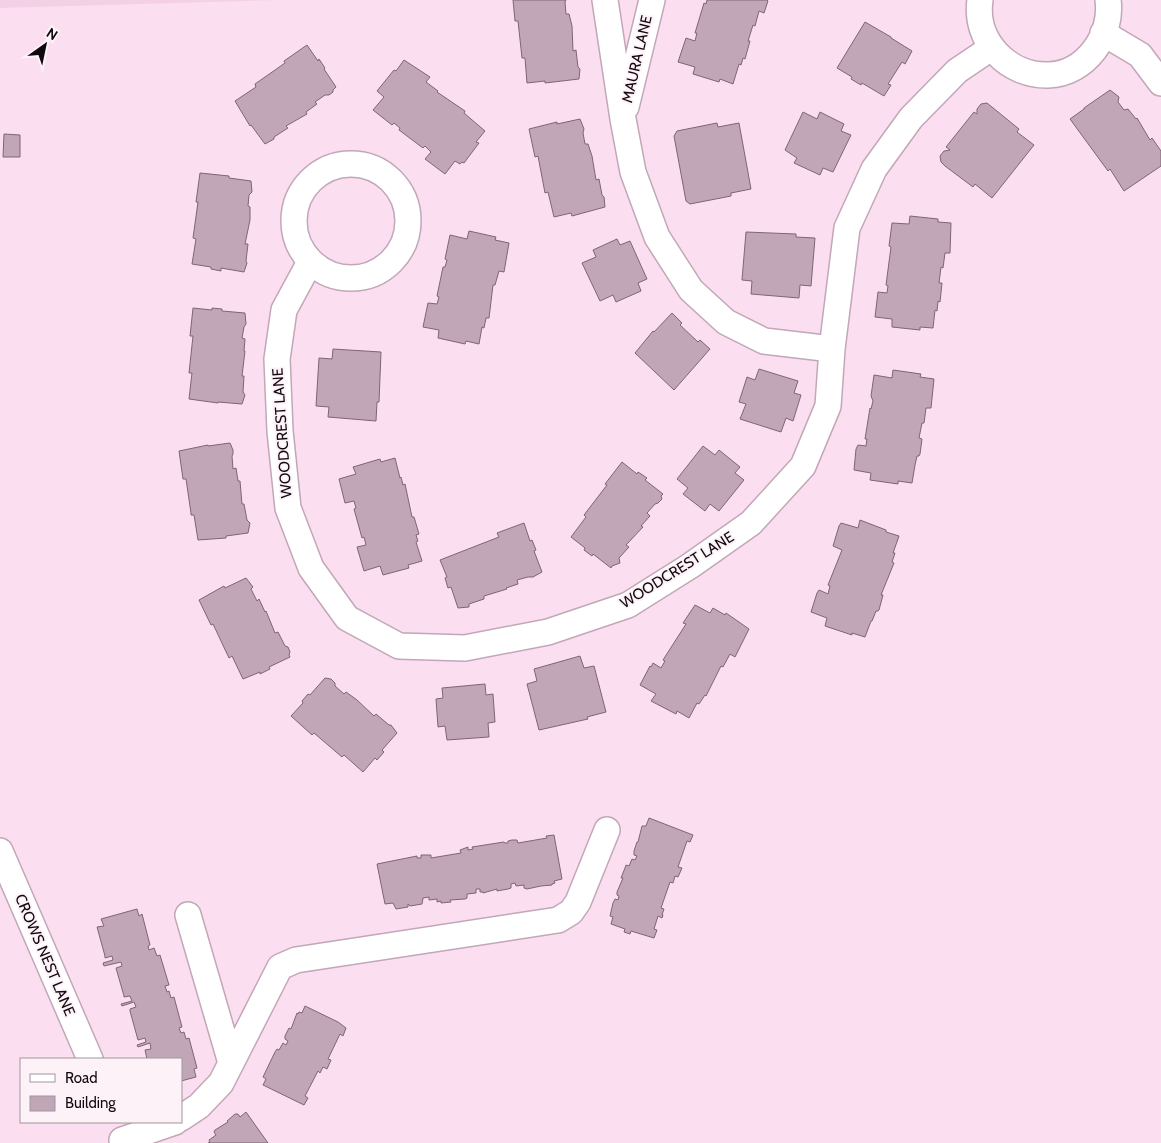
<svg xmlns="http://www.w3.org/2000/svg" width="1161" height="1143" font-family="Cabin,sans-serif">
	<rect width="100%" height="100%" fill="#fbdff0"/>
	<path fill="#f4d0e6" d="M0,0H279L0,8Z"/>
	<path fill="#c1a6b7" stroke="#7e6575" d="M513,0H566L565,2L566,14H569L572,26L573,51L576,50L578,67L580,69L579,79L545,83V81L527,83L525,58H522L518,21H515Z
		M707,0H767L768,1L764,13L759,11L755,26L753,25L748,41H750L745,59L743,58L741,65L739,64L733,84L720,79L719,82L693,74L695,67L678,62L686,38L695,41L697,33H695L704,3L706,4Z
		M865,22L891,37V38L912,51L905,64L902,62L888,84L891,85L884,96L862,83L861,85L851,79L852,77L837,68Z
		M307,45L318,61L319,59L325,68L324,69L336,87L333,90V92L329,95H325L315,102L317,104L306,112L307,114L286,126L288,128L274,137V139L265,144L251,125L250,126L235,101L256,87L255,84L285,63L284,61Z
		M404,60L430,77L426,82L438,91L437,92L465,111L464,113L485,131L476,142L479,143L464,163L462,162L460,164L455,161L445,174L425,159L431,152L425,146L423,148L399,130L400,128L394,123L392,125L373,110L384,97L377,91L394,70L396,71Z
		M1110,90L1119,97L1118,102L1124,110L1128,109L1136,119L1137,118L1150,140L1152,138L1161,151V166L1124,191L1110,169L1108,171L1070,119L1084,109V108Z
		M987,103L1019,129L1017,132L1034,145L992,198L975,184L973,187L945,166L941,162L940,156L944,151L950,150L946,147L974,112L977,114V109L981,104Z
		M803,112L817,119L820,112L844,124L841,131L851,135L833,172L823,168L820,175L794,163L797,158L785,150Z
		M580,119L584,129L583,133L585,144H588L592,156L596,180L599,179L602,195L604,197L605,207L572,216L571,213L554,217L548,192L545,193L538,156L535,157L529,129L557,122V124Z
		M717,123L718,127L739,123L751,189L731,193V196L690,204L686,201L674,136L677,131Z
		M4,134L20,135V157H3Z
		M200,173L229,176V178L251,181L252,192L249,195L248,206L250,207V220L245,244H248L246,261L247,263L244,272L221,268V271L211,269V267L192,264L196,239L193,238L198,202H196Z
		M910,216L938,219V222L951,223L950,253H945L943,268L941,267L939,283H942L940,302L938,301L937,311L935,310L933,328L920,327V330L892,327V319L875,317L878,292L887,293L888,286L886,285L891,247L889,246L892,223L909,224Z
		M469,231L496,237L495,240L509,243L504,272L499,271L495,285H493L489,318H486L484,328L482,327L479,344L466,341L465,344L438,338L439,330L423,327L428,303L437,304L439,297L437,296L443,267H445L447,260L445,259L450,235L467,239Z
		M746,232L796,234V237L815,238L811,286L800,285L799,298L751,294L752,281L742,280Z
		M617,239L620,245L630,241L647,279L638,283L641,291L616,302L613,295L600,301L582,263L596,257L593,250Z
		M193,308L212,310V308L222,309V311L245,313L246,324L244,327L242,338L245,339L244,351H245L242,376H244L243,392L245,395L242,404L218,402V403L189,399L192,373H189L193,336H190Z
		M672,313L682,323L680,325L698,342L700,340L710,349L674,390L635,353L653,331L654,332Z
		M333,349L381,352L379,402H377L376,421L328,417L329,407L316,406L319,358L332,359Z
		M759,369L798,381L794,393L801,395L793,421L786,418L781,432L740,419L746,404L739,402L747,377L755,380Z
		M893,370L921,374L920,377L934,379L931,408H926L924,423H922L919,438L922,439L920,454L919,456H917L915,465L912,483L898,481V484L870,480L871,473L854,470L856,449L858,445L866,446L867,439H865L870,408L871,409L873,401L871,396L874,375L892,378Z
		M230,443L233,450V454L232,456L233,469L236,468L238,481H240L242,504H244L247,520L250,523L248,533L226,536V538L198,540L194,515H191V513L186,479H183L179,451L208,445V446Z
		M703,446L715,455L719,450L740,467L735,473L744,480L719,511L710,504L705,511L683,494L688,488L677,479Z
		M395,458L400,478L401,477L403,485L405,484L412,517H414L419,534L416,535L418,541L416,542L422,561L408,565L409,568L383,575L380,566L364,571L357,547L366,545L364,537L362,538L354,509L356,508L354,501L345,503L339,479L356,474L353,467L380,459L381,462Z
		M622,462L637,474L638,472L647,478L645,480L663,494L661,496L662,499L658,503L655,504L647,513L650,516L641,526L643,527L626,545L629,547L619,558L620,563L612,566L611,568L593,554L592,556L584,550L585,548L571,537L586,517L584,515L607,485L605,484Z
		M860,520L886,530V532L899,536L893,553H895L892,562L894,563L881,595H883L879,610L878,611H876L872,621H871L865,637L852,633V635L825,626L827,618L811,612L817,593L819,590L828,594L830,586L828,585L842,550L833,546L839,526L841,523L858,528Z
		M524,523L530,541L532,540L536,550L534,551L542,572L533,577H528L517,580L518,584L506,588L507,589L484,596V599L469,604V607L458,608L451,587L448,588L445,578L447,577L440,560L499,537L497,533Z
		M246,578L253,587L251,589L257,601L259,599L265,612L266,611L275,633L278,632L285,646L288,647L290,652L289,655L290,657L269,667L270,669L260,674V672L243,679L232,656L229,658L213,624L211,625L199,600L224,586L225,588Z
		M695,605L710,613L713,608L725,615L726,613L749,629L735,657L730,654L723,667L721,666L706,696L705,695L699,704L697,703L689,718L677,711L676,714L651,701L656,694L640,685L650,666L651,667L653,663L661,668L665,661L663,660L686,624L683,623Z
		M580,656L584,668L594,666L606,712L587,717L588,719L539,730L527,684L537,681L534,669Z
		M325,678L331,679L335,683V686L344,694L346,692L357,700L374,716L376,714L389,725H391L397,733L382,750L384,752L377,760L375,758L363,772L344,755L342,757L314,733L312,735L291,716L303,703L302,701L308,694L310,695Z
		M485,684L486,695L493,694L495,722L488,723L489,737L447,740L445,726L438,727L436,699L443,698L442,688Z
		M649,818L693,835L690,842L687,841L678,867L682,868L678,877L675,876L673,883L670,882L661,908L664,909L662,915H663L662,918L658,916L654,929L657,930L654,938L631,931L630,934L624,932L625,929L611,924L613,917L610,916L613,903L615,899L618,900L619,896L617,895V892L623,878H621L625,868L626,865L629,866L632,859L635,860L637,856L634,855V851L637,842H638L642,826H646Z
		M554,835L562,879L554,881L555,883L552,884V885L541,886L527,889L524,888V885L516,886L515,883L511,884V888L508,889L497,891V889L483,893V892H480V889H476V893L467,894V898L465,899L450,900L451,902L441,903V901L437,902V899L429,900V897L423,898L422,904L410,906L408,904V907L396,909L393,903L385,904L377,864L417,856V858H421V855H431V858L461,853L460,850L468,847V850L473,849L472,847L504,842L505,843H508V841L512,840H517L518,843L547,838L546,836Z
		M137,909L139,916L142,914L150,945L148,946L149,950L154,948L157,956L160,955L169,985L165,986L167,992L169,991L171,998L174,997L182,1027L179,1028L181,1033L184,1032L186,1039L189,1038L197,1068L194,1069L196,1077L181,1081V1059H147L145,1050L151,1049L150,1043L138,1047L137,1045L146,1042L145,1038L138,1040L130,1011V1009L136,1007L134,1002L122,1006L121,1004L132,1001L130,996L124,997V996L116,968L122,966L121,962L104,966L103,963L113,960L112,956L105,958V956L97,927L104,926L101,919Z
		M305,1006L338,1022L346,1028L343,1036L340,1034L328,1059L331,1060L327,1069L323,1067L320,1073L318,1071L305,1096L308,1098L304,1105L263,1085L266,1079L263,1077L275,1052L277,1049L279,1050L283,1043L286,1045L288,1041L285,1039V1036L289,1028L291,1029L297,1013L298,1014L299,1012L302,1013Z
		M246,1112L268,1143H208L210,1142L209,1140L216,1135L214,1132L215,1130L228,1122L227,1121L235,1114H238L240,1117Z"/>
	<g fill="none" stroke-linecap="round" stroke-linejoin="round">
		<g stroke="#c2a7b8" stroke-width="28">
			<path id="minor" d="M605,0L623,119L633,172L657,237L691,290L726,322L764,341L832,349
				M980,0C974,41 1008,76 1048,75C1086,74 1113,35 1108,0
				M1103,33L1140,55L1161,83
				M626,107L652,0
				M294 221a57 57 0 1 1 114 0a57 57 0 1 1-114 0Z
				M310,262L284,310L277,359L280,431L288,508L311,568L347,618L399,646L465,648L548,632L628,605L690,566L751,523L803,466L828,406L832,349L847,228L874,169L911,118L957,71L991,48
				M0,851L90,1059
				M188,915L231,1063
				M181,1118L199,1106L221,1083L280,967L296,960L558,920L571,912L578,902L607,830
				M122,1140L175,1122"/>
		</g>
		<use href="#minor" stroke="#fff" stroke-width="25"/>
	</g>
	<g text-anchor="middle" stroke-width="4" stroke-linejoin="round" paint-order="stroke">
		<g font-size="15" fill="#12090f" stroke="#fdf2f8">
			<text transform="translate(637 59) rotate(-77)" y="5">MAURA LANE</text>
			<text transform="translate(282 433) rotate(-94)" y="5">WOODCREST LANE</text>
			<text transform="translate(677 570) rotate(-32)" y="5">WOODCREST LANE</text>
			<text transform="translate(45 955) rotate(67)" y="5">CROWS NEST LANE</text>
		</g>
	</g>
	<rect x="20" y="1058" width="162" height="65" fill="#fdf2f8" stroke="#9f959b"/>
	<rect x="30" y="1074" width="25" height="8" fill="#ffffff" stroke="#9f959b"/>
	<text x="65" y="1083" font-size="15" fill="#12090f">Road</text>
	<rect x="30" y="1096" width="25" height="15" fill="#c1a6b7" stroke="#9f959b"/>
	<text x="65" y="1108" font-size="15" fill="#12090f">Building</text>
	<g transform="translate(45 45) rotate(33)" stroke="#fdf2f8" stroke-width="4" paint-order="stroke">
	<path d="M0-4L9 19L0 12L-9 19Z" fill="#12090f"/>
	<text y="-8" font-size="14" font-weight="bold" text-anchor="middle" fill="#12090f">N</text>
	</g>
</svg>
